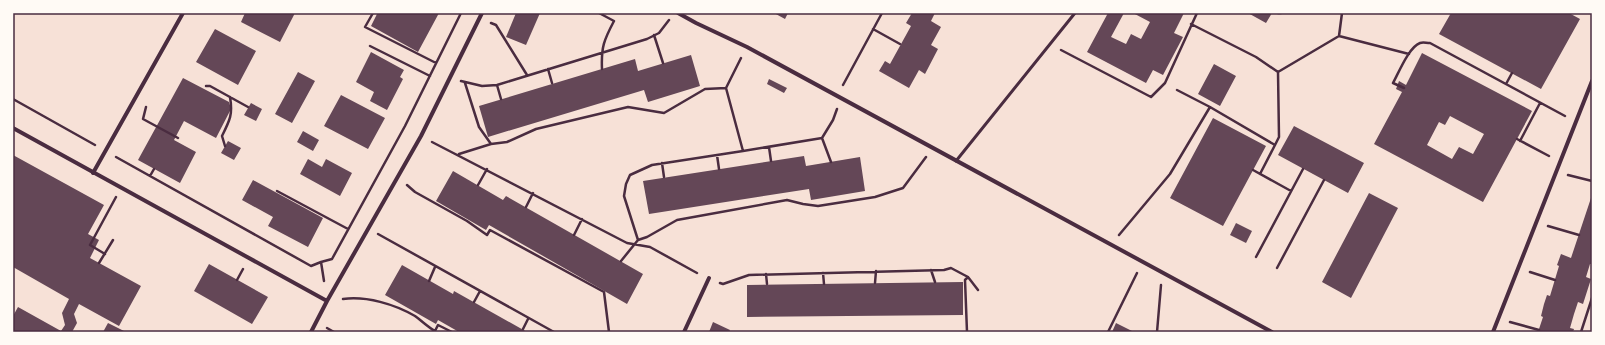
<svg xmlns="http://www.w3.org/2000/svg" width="1605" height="345" font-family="'DM Sans',sans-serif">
	<rect width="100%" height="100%" fill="#f7e1d7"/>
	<path fill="#644757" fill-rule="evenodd" d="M245,13H295L280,42L241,22Z
		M375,13H439L418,52L371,26L377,14Z
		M516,13H540L526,45L506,37Z
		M774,13H788L785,19Z
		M912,13H935L931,21L941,27L931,45L938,49L925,74L919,70L909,88L879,71L885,61L890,64L911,26L906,23Z
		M1108,13H1124L1111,37L1126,44L1131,34L1141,39L1150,22L1133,13H1184L1174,33L1183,37L1163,75L1153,70L1146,83L1087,52Z
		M1248,13H1272L1266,23Z
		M1451,13H1569L1580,19L1541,89L1439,34Z
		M215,29L256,51L238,85L196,62Z
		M371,52L404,70L400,77L403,79L387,110L370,101L374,92L356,82Z
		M1422,53L1532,111L1483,202L1374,144L1402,92L1396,89L1399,81L1406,85ZM1450,116L1484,134L1473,154L1459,147L1452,159L1427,145L1439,122L1445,125Z
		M691,55L700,86L648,102L644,90L488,137L479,106L635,59L638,71Z
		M1214,64L1236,76L1220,106L1198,94Z
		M298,72L315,81L292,123L275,114Z
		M183,78L229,102L231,109L216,138L184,121L174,140L196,152L180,183L138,160Z
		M769,79L787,88L784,93L767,84Z
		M341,95L385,118L368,149L324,126Z
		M251,103L262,109L256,121L244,115Z
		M1213,118L1266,146L1223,226L1170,198Z
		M1294,126L1364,163L1348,193L1278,155Z
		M303,131L319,140L313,151L297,142Z
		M228,141L241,148L234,160L221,153Z
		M13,155L104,205L88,234L99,240L90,258L141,286L119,326L79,304L74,314L77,323L72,332H13V316L18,307L61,331L65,325L62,313L69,299L13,267Z
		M804,156L806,166L860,157L865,191L811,200L809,189L649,214L643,181Z
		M308,159L322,167L326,159L352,173L340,196L300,174Z
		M453,171L503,200L506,196L643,274L627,304L489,225L486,230L436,201Z
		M253,180L323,218L308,247L268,226L273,217L242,200Z
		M1369,193L1398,208L1351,298L1322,282Z
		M1592,195V264H1590L1586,277L1591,279L1583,304L1578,302L1574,314L1570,328L1574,329L1573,332H1538L1543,317L1541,316L1544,304L1547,295L1550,296L1559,266L1557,265L1561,254L1571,258Z
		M1236,223L1252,231L1246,243L1230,235Z
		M209,264L268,297L252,324L194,291Z
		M402,265L453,294L454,291L527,332H459L438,320L436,324L385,295Z
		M963,282V315L747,317V285Z
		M713,322L730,330L729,332H709Z
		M108,323L126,332H103Z
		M1116,323L1134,332H1112Z"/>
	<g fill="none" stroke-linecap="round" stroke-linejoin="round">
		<path stroke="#4a2c40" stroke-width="2.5" d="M373,13L365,27L436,63
			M599,13L614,21C604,40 601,47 602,69
			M1278,13H1281
			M491,23L496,25L527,75
			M873,29L900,44
			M654,35L663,63
			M1339,36L1342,13
			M370,46L430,76
			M1061,50L1151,97L1165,83L1197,13
			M548,69L552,83
			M1278,72L1339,36L1409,54
			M461,81L482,86L497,85L647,39L659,33L669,20
			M1506,84L1512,73
			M497,85L501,99
			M843,85L882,13
			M206,86H210L248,107
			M726,88L743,151L822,138L833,120L837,109
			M1404,88L1393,83C1399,72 1409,47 1420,43C1423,42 1426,43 1430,43L1565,116
			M1177,90L1210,107
			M13,99L95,145
			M146,107L143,119L178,138
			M822,138L831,162
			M1517,139L1549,156
			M1520,141L1540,103
			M432,142L627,243L650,247L697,273
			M491,144L507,142L536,129L628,107L664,113L705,89L726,88L741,58
			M225,146L222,136C230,120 233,114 230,97
			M769,147L771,161
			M743,151L652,165L630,175L626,184L624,196L638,240L647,237L677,220L787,200L803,204L818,206L875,197L903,188L926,157
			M459,154L491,144L479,127L465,83
			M717,155L719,169
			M116,157L311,266L321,262
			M662,163L664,177
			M1253,170L1291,191
			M1260,174L1275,145
			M1568,175L1592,181
			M150,176L154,169
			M407,185L415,192L467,221L487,235L490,230L604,292L609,332
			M478,185L487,169
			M277,191L348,229
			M526,207L533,193
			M1548,226L1579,235
			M378,234L554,332
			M574,235L582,219
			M1119,235L1170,174L1210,107L1275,145L1279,137L1278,72L1256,57L1191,24
			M105,254L90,245L116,197
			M1256,257L1303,169
			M621,261L638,240
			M99,263L113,240
			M1277,268L1324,180
			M931,270L935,282
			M1530,272L1555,280
			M823,273L824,284
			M766,274L767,284
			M237,280L243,269
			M324,281L321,262L332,259L405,126L461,13
			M429,281L435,267
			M720,283L723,284L749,275L944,270L951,268L968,277L978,290
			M875,283L876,271
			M343,299C367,296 394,304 415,316C422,321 428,327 435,331L438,325L452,332
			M474,302L480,291
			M1510,322L1539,330
			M327,328L334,332
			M523,329L528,319
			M967,332L965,280L968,277
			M1108,332L1137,273
			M1157,332L1161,285
			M1581,332L1592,298"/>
		<path stroke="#4a2c40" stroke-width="3" d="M956,161L1075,13"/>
		<path stroke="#4a2c40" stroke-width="4" d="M678,13L696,23L747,47L1272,332
			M13,128L327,301
			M93,173L183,13
			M311,332L327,301L421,136L482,13
			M684,332L709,278
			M1493,332L1592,81"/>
	</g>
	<rect width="1605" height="345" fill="none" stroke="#fffaf5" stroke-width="28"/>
	<rect x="14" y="14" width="1577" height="317" fill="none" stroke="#4a2c40" stroke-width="1.5"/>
</svg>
